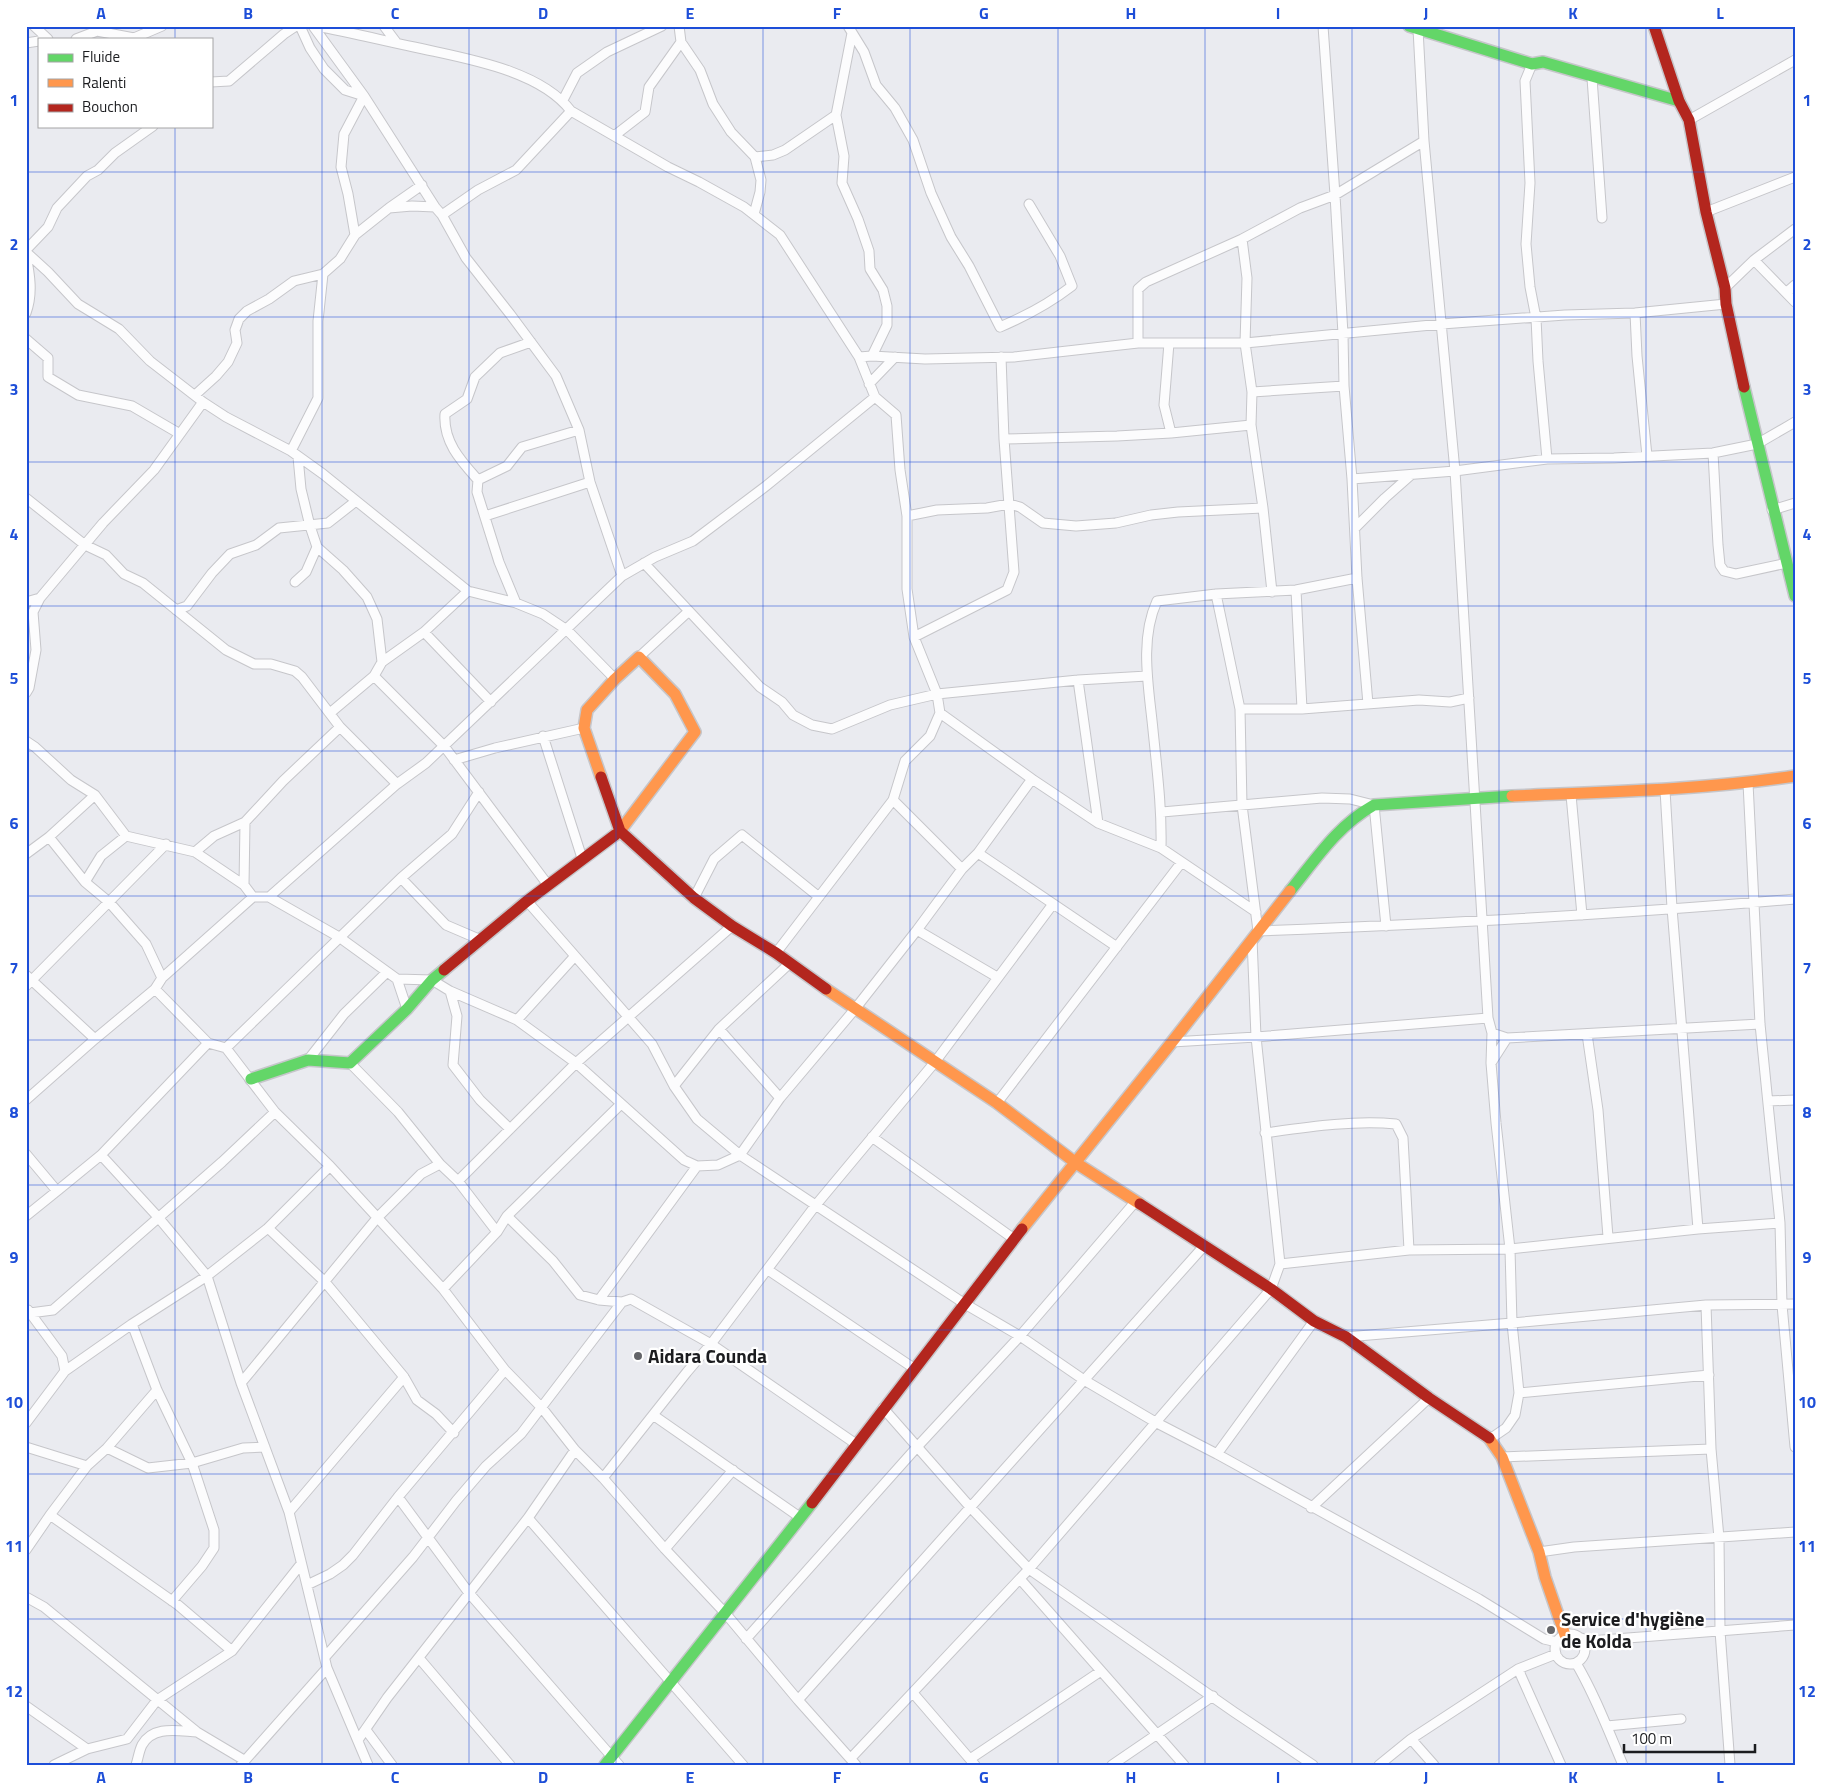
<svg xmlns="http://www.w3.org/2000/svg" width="1821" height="1791" font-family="'Titillium Web',sans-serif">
	<rect width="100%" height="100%" fill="#eaebf0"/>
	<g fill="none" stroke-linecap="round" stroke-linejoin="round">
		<g stroke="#c6c6ca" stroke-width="11">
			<path id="street" d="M34,26L48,39
				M300,26L310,48L324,69L345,90L364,96L344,134L341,167L348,194L355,235
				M316,26C349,32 381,40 414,47C462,58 539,69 571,111L668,167L699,182L744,207L780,235L859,357L875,397L896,415L900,470L907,516V589L914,637L937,694L940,713L1032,779L1098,823L1161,848L1256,912
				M384,26L396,42
				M679,26L681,42L700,70L713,104L731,132L755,157L761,180L760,192L754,214
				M848,26L864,52L876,85L895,108L913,140L931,193L951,237L969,266L1000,327C1026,316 1050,303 1072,286L1060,256L1029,204
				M1323,26L1335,195L1343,334L1344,386L1352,479L1357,578L1368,704
				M1418,29L1424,141L1455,471L1488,1018L1492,1033L1491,1063L1496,1123L1510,1249L1512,1323L1519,1393L1515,1415L1506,1428L1490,1439
				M852,33L836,115L844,156L842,183L858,219L869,251L870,269L883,290L887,306V325L872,356
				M76,39L97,31L134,38L162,26
				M26,43L39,41
				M1532,64L1525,81L1530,183L1526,244L1530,287L1536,318L1538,361L1547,459
				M1592,78L1602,218
				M211,82L229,81L284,34L296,26
				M563,100L577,73L607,52L662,26
				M1689,120L1795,60
				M614,136L645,112L649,87L681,42
				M755,157L773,155L785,150L836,115
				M389,208L412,206L435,207
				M1706,212L1795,177
				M442,215L478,190L516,170L571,111
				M1242,239L1247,278L1245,343L1252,392L1251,425L1263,508L1272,592
				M26,250L48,227L57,208L87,176L98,170L115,153L153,126
				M26,252L48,272L78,304L119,329L150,361L203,402L226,417L291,451L323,474L468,591L516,603L543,614L567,630L615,679
				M26,256C30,275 33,294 26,313
				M1754,260L1795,302
				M1725,288L1754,260L1795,229
				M1787,292L1795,285
				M1635,313L1637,356L1647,456
				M26,339L48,358V377L78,395L132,406L180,434
				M1138,343V289L1146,282L1242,239L1300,208L1335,195L1424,141
				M1169,343L1164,405L1171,433
				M859,357L872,356L925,359L1014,357L1138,343H1245L1442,324L1565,315L1635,313L1726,304
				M869,384L895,357
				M1252,392L1344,386
				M195,395L216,376L228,362L237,343L235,330L239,319L247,311L269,299L294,281L323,274
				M1004,439L1117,436L1171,433L1251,425
				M291,451L318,398V321L323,274L340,259L355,235L389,208L422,185
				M1713,453L1718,545L1720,565L1724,571L1736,574L1787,563
				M298,457L301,489L310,526L317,547L343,570L367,597L377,619L382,662
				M1352,479L1455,471L1547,459L1614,458L1713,453L1757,444L1795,422
				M478,480C461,461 443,442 445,414L467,399L475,377L500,353L531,342
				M26,498L85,545L106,555L124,574L143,583L226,650L254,664H271L295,671L302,677L340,727L397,784
				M1772,510L1795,503
				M485,516L590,482
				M907,516L937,510L987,508L1009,504L1020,507L1043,523L1076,526L1116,523L1151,515L1178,512L1263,508
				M1355,528L1385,498L1411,475
				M644,563L689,611
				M622,576L655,557L693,541L766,486L875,397
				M295,582L306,572L317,547
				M1296,590L1302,709
				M468,591L424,632L382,662L374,676L444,746L548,885
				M1216,594L1240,709L1242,805L1258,931C1437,924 1616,915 1795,899
				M26,602L40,598L103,523L154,470L203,402
				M516,603L499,562L477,492L478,480L507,466L522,447L579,430
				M176,610L187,606L212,573L230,554L256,545L279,528L328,523L356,501
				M424,632L491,702
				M914,637L1007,590L1014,572L1004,439L1001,357
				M639,657L689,611L760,687L782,702L793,715L812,725L832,729L890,705L937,694L1078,680L1147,676
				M1078,680L1098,823
				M26,693L29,688L36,650L33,612L40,598
				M1240,709H1302L1419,700L1450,702L1469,698
				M330,713L374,676
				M543,736L582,858
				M26,741L35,747L71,780L95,795L126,836
				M454,760L495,748L584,728
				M1748,783L1760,1024L1780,1223L1782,1305L1795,1447
				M1665,790L1672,908L1698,1229
				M1571,795L1582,915
				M893,800L962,869
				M1162,812L1322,798L1350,799L1374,805L1386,926
				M49,837L85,882L109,902L146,944L162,978
				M1161,848C1162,808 1157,770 1153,730C1149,688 1139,640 1157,601L1216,594L1296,590L1357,578
				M195,852L214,836L245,822L283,781L340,727
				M978,853L1117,947
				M26,854L49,837L95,795
				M401,878L446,925L481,940
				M85,882L101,856L126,836L195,852L244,885L253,897
				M244,885L245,822
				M269,897L397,784L426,763L622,576L590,482L579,430L556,376L510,314L466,258L442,215L435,207L364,96L313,26
				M694,898L714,859L742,835L819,897
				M527,901L652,1044L674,1086L697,1119L740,1155L965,1304L1020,1336L1084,1380L1157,1423L1217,1454L1479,1599L1544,1639L1557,1642
				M917,930L997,977
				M776,953L893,800L905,761L930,736L940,713
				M26,975L95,1039
				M397,979L407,1009
				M26,986L166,844
				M155,989L162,978L253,897H269L339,937L397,979L432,980L450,991L517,1020L576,1063L684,1160L697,1166L718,1165L740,1155L780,1098L855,1009L917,930L962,869L978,853L1032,779
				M450,991L457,1016L453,1065L480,1100L510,1129
				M517,1020L575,956
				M719,1029L780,1098
				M1492,1033L1507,1038L1760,1024
				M1587,1034L1598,1110L1608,1237
				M1172,1042L1256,1037L1488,1018
				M226,1048L401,878L452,834L479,792
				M308,1060L344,1014L387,972
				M350,1063L398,1112L440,1164
				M1491,1063L1507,1038
				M674,1086L719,1029L790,963
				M26,1100L95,1039L155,989L208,1043L226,1048L275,1112L330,1166L443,1289L505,1370L542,1408L575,1450L603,1478L665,1549L726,1614L798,1700L856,1765
				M1768,1101L1795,1100
				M997,1103L1181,863
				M1265,1133C1308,1127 1353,1120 1396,1124L1403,1138L1409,1250
				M872,1137L1014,1239
				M26,1154L57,1191L101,1155L208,1043
				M101,1155L158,1217L207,1276L268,1228L330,1166
				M458,1181L576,1063L732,926
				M26,1216L57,1191
				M507,1216L553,1261L580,1295L599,1300L622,1302L631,1299L711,1344L856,1444
				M268,1228L325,1282L404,1377L417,1400L436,1414L454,1433
				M1280,1264L1409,1250L1510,1249L1698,1229L1780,1223
				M768,1270L915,1369
				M443,1289L497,1232L507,1216L621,1104
				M599,1300L697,1166
				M1706,1305L1711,1449L1719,1538L1720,1631L1730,1765
				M28,1310L62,1356L65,1371
				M26,1315L30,1313L53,1310L222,1162L275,1112
				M132,1324L157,1390L192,1463L214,1530V1548L202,1566L172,1601
				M1346,1337L1512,1323L1706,1305L1795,1304
				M241,1383L377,1218L421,1174L440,1164L458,1181L497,1232
				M1519,1393L1709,1375
				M883,1408L971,1508L1029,1569L1234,1712L1313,1765
				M653,1415L801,1518
				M26,1423L65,1371L132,1324L207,1276L241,1383L289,1512L327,1668L368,1765
				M26,1447L87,1466
				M107,1448L148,1468L192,1463L243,1448L265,1447
				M1217,1454L1314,1321
				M1502,1457L1711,1449
				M603,1478L687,1372L711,1344L815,1206L935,1062L1053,904
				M398,1497L469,1593L619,1765
				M1311,1508L1429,1398
				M289,1512L404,1377
				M50,1515L178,1605L232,1651
				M528,1518L743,1765
				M665,1549L733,1470
				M26,1550L50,1515L87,1466L107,1448L157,1390
				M1539,1552L1574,1547L1795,1532
				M1020,1579L1184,1765
				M307,1585L330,1574L343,1565L353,1555L398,1497L505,1370
				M26,1597L44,1607L197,1732L244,1760
				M1555 1649a15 15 0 1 1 30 0a15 15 0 1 1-30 0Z
				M1581,1638L1589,1641L1795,1625
				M746,1639L917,1447L1020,1336L1136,1201
				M325,1657L413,1557L456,1501L486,1466L521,1434L622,1302
				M419,1658L510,1765
				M1576,1663C1595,1695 1608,1730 1623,1765
				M1518,1669L1561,1765
				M913,1693L975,1765
				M798,1700L1204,1246
				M26,1706L87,1749
				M1607,1726L1681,1719
				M366,1730L392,1765
				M1411,1739L1434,1765
				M358,1740L387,1698L528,1518L575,1450
				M851,1758L1029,1569L1271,1289L1280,1264L1256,1037L1252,939
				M970,1759L1101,1671
				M54,1765L87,1749L127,1739L157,1700L232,1651L301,1564
				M136,1765C138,1759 139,1751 142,1745C153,1725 178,1731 197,1732
				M241,1765L327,1668
				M1112,1765L1213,1696
				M1379,1765L1411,1739L1518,1669L1556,1654"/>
		</g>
		<g stroke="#c6c6ca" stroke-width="14">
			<path id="fast" d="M1409,26L1532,64L1543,62L1679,101
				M1744,387L1795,596
				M1290,891C1316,859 1337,826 1374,805L1512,796
				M251,1079L308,1060L350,1063L407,1009L432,980L444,970
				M605,1765L812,1503"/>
		</g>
		<g stroke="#c6c6ca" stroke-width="14">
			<path id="slow" d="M601,777L584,728L587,710L615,679L639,657L675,694L695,732L620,831L615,835
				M1512,796C1606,792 1701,790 1795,776
				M826,989L997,1103L1076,1163L1140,1204
				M1022,1229L1172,1042L1290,891
				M1489,1438L1502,1457L1539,1552L1545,1577L1565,1635"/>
		</g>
		<g stroke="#c6c6ca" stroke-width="14">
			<path id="jam" d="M1654,26L1679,101L1689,120L1706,212L1725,288L1726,304L1744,387
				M601,777L620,831L694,898L732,926L776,953L826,989
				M444,970L527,901L615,835
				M1140,1204L1271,1289L1314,1321L1346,1337L1429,1398L1489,1438
				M812,1503L1022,1229"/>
		</g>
		<use href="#street" stroke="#fcfcfd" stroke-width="9"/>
		<use href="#fast" stroke="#63d668" stroke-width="11"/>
		<use href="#slow" stroke="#ff974d" stroke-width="11"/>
		<use href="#jam" stroke="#b3261e" stroke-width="11"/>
	</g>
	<path fill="none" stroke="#1d4ed8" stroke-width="1" stroke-opacity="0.55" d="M175,26V39M322,26V1765M469,26V1765M616,26V1765M763,26V1765M910,26V1765M1058,26V1765M1205,26V1765M1352,26V1765M1499,26V1765M1646,26V1765M175,126V1765M26,172H1795M26,317H1795M26,462H1795M26,606H1795M26,751H1795M26,896H1795M26,1040H1795M26,1185H1795M26,1330H1795M26,1474H1795M26,1619H1795"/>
	<g fill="#636468" stroke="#fff" stroke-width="2">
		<circle cx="638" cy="1356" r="5"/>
		<circle cx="1551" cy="1630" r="5"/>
	</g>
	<g text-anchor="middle" stroke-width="4.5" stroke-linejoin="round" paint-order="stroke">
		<g font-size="19" font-weight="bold" fill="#1b1c1f" stroke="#fff" text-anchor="start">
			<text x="648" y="1363">Aidara Counda</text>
			<text x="1561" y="1626">Service d'hygiène<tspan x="1561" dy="22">de Kolda</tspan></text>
		</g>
	</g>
	<rect width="1821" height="1791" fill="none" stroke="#ffffff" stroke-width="55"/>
	<rect x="38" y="38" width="175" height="90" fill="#ffffff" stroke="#a4a4a5"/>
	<rect x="48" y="54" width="25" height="8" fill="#63d668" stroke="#a4a4a5"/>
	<text x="82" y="62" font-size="15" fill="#1b1c1f">Fluide</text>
	<rect x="48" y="79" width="25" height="8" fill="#ff974d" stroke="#a4a4a5"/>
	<text x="82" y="88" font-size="15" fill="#1b1c1f">Ralenti</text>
	<rect x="48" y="104" width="25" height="8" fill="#b3261e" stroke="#a4a4a5"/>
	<text x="82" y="112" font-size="15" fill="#1b1c1f">Bouchon</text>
	<path d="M1624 1744v8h131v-8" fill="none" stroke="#1b1c1f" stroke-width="2.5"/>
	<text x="1631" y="1744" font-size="15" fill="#1b1c1f" stroke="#ffffff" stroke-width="4" paint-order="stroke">100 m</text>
	<rect x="28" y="28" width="1766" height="1736" fill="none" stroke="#1d4ed8" stroke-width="2"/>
	<g font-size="16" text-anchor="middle" font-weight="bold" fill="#1d4ed8">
		<text x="101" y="19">A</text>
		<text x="248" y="19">B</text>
		<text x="395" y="19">C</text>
		<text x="543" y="19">D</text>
		<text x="690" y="19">E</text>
		<text x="837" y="19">F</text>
		<text x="984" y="19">G</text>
		<text x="1131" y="19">H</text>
		<text x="1278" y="19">I</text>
		<text x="1426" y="19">J</text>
		<text x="1573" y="19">K</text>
		<text x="1720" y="19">L</text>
		<text x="14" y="106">1</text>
		<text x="1807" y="106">1</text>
		<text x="14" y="250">2</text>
		<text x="1807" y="250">2</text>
		<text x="14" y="395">3</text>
		<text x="1807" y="395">3</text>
		<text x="14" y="540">4</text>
		<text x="1807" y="540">4</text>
		<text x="14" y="684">5</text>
		<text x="1807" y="684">5</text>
		<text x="14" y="829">6</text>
		<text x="1807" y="829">6</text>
		<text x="14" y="974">7</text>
		<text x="1807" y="974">7</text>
		<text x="14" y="1118">8</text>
		<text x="1807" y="1118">8</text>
		<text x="14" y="1263">9</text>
		<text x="1807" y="1263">9</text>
		<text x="14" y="1408">10</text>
		<text x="1807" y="1408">10</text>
		<text x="14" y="1552">11</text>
		<text x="1807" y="1552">11</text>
		<text x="14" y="1697">12</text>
		<text x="1807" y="1697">12</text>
		<text x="101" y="1783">A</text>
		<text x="248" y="1783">B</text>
		<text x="395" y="1783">C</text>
		<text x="543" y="1783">D</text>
		<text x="690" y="1783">E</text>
		<text x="837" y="1783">F</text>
		<text x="984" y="1783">G</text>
		<text x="1131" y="1783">H</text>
		<text x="1278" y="1783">I</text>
		<text x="1426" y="1783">J</text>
		<text x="1573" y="1783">K</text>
		<text x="1720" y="1783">L</text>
	</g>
</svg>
